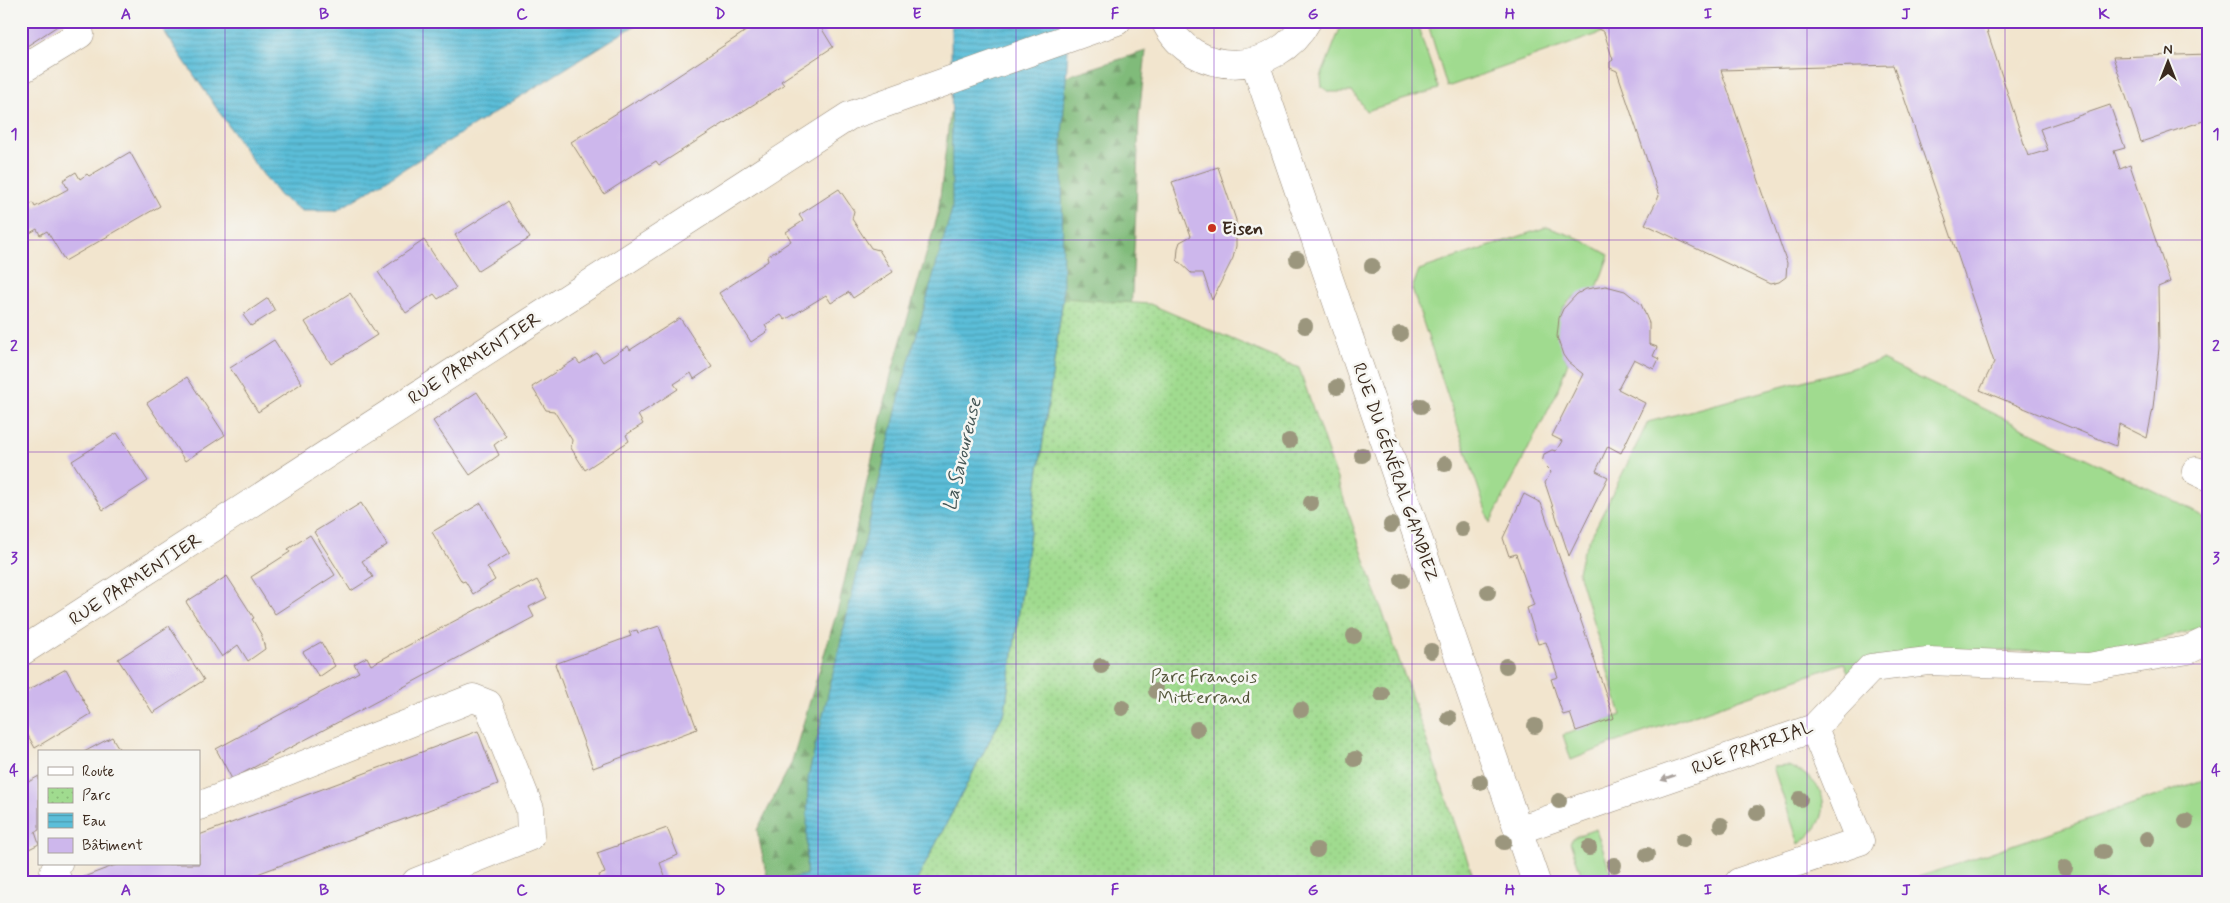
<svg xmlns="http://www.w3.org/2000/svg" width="2230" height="903" font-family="Mynerve,sans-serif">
	<defs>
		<pattern id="forest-firs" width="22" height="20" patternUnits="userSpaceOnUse" patternTransform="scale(1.25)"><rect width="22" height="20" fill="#80bb7a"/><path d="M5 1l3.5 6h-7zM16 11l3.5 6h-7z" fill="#6a9863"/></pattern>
		<pattern id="park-dots" width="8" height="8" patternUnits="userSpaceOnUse" patternTransform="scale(1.25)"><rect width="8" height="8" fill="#a0db8f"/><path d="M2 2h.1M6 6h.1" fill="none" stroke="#8bbc7b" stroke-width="1.8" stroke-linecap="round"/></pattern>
		<pattern id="water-rules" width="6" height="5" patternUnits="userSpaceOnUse" patternTransform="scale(1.25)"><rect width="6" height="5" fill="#5bbed9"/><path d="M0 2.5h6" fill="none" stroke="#4c9baf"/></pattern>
	</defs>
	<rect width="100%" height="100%" fill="#f6f6f2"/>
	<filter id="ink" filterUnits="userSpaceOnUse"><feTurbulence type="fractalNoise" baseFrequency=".02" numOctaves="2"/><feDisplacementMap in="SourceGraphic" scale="10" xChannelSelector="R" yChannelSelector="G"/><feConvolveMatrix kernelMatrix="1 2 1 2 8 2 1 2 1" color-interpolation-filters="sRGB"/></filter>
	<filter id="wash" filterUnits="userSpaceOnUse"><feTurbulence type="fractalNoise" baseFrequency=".0096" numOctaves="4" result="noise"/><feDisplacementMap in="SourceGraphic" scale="20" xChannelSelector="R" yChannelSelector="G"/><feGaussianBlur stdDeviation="1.12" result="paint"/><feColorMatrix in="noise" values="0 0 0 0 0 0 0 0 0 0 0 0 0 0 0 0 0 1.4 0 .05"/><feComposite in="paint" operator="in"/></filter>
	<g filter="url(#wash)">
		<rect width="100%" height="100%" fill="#f2e5ce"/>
		<path fill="#a0db8f" stroke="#6e8256" d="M1343,21H1416L1439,89L1366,111L1353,92H1329L1322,87L1321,77Z
			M1427,21H1582L1604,32L1447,87Z
			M1547,227L1578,238L1609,255L1597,288C1582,290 1563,300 1560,317C1559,323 1561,331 1561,337C1562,347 1562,354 1568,362L1556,395L1490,523L1412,289L1419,270Z
			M1882,360L2181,504L2209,521V625L2145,644L2103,651H1946L1904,655L1848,672L1844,663L1619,741L1571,760L1563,735L1621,715L1578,572L1582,555L1648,422Z
			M1788,766C1830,781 1836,819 1799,844L1773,767Z
			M2209,778V882H1904Z
			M1596,829L1614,882H1584L1570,842L1574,837Z"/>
		<path fill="url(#forest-firs)" stroke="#5e724c" d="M1146,51L1139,116L1136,209L1125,437L993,882H768L757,830L791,764L839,605L891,375L938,214L950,113Z"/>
		<path fill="url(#park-dots)" stroke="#6e8256" d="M1063,298L1150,304L1299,368L1475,882H916L1005,711Z"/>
		<path fill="url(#water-rules)" stroke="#4b747c" d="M157,21H642L336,211H302L280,196L254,163Z
			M951,21H1070L1062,138L1063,298L1005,711L916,882H788L787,879L806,875L808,777L902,386L952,209Z"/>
		<g id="blocks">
			<path fill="#cdb7ec" d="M21,21H65L21,50Z
				M761,21H817L833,47L781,81L784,85L659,165L656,161L604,194L571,142L639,99L640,101Z
				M1582,21H1984L2028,156L2048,150L2040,129L2110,105L2125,148L2114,151L2120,169L2130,165L2170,282L2158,287L2159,348L2153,408L2147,438L2119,424L2116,446L1980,390L1994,362L1893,65L1721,70L1787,263L1786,277L1779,282L1770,284L1645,224L1659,196L1617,71L1610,68V62L1613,60L1604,32Z
				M2209,54V119L2141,142L2113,57Z
				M130,152L160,206L65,261L47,231L40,235L37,229L21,238V201L25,207L33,203L35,207L68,189L63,180L76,172L80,179L87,174L89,176Z
				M1218,167L1236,220V246L1233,258L1212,300L1203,273H1191L1177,260L1178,248L1180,242L1191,236L1172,182Z
				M839,189L854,211L852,219L871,248L879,250L893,272L853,298L849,292L831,303L826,295L785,320L781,315L765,325L768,331L751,342L719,293L768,261L767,257L791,241L786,232L803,221L799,215Z
				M507,202L530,238L478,271L455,235Z
				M424,240L456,288L438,299L434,294L406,313L378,272Z
				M1606,286L1625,291L1641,304L1649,323V344L1657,347L1653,356L1659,359L1654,369L1634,359L1618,389L1645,403L1621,453L1608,446L1596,471L1608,477L1569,556L1545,483L1551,472L1542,463L1544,454L1552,450L1556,451L1562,441L1552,436L1583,374L1568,362L1563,355L1557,337L1559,318L1563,309L1577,294L1586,289Z
				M350,293L377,335L331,364L305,322Z
				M268,298L275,311L251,326L243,315Z
				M680,318L712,367L694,379L691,373L674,384L678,389L638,415L643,424L626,435L629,441L585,470L571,448L572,440L554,411L546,410L532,387L576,359L580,364L597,353L603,362L628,346L630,350Z
				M274,340L302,383L258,412L230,368Z
				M187,377L225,435L185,461L147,403Z
				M477,392L506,436L494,445L499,455L470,475L433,421Z
				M117,433L148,481L103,510L72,461Z
				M1524,494L1541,503L1614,718L1576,731L1570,713L1563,715L1551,679L1558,677L1546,642L1538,644L1527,608L1534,605L1516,554L1509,556L1503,538Z
				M361,503L387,545L362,561L373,577L351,591L314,532Z
				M481,503L510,553L487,567L495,580L473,594L465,581L462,582L432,532Z
				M310,535L335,575L275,614L251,577L290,552L288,549Z
				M227,576L254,618L252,619L262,636L265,649L248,661L238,645L222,657L186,602Z
				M537,580L547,598L529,607L534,617L232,779L216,749L359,672L354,664L367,657L371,665L519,587L520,589Z
				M169,626L204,680L153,713L118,659Z
				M659,626L697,729L593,768L555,664L631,636L629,632L637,630L638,633Z
				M321,642L335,666L319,677L303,652Z
				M66,669L91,714L35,748L21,723V694Z
				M478,731L498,784L236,882H82L81,878L118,864H199V835Z
				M112,737L121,752H84Z
				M39,776V830L35,832L39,844L21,853V786Z
				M667,828L678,855L660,863L667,882H601L599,875L605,873L597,853Z"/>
		</g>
	</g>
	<g filter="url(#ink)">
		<use href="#blocks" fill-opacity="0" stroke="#968876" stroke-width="1"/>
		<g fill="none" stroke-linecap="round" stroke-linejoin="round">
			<g stroke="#968876" stroke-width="29">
				<path id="minor" d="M1165,21C1193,80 1277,76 1307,21
					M1255,63L1536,882
					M21,70L80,34
					M2196,471L2209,477
					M21,652L849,116L1117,21
					M199,806L473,698L488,704L530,809L531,836L416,882
					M1518,830L1814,728L1871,668L1928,661L2088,667L2188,650L2209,640
					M58,882L54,871L58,864
					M1739,882L1860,841L1814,728"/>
			</g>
			<use href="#minor" stroke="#fff" stroke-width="28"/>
		</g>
		<g fill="#9b967d">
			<circle cx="1297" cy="259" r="8"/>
			<circle cx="1372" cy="266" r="8"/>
			<circle cx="1305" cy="326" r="8"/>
			<circle cx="1400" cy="334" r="8"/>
			<circle cx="1337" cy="387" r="8"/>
			<circle cx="1421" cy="406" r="8"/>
			<circle cx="1289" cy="441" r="8"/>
			<circle cx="1362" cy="455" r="8"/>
			<circle cx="1445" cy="464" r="8"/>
			<circle cx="1311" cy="503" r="8"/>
			<circle cx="1391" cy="525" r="8"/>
			<circle cx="1462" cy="529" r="8"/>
			<circle cx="1402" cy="580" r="8"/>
			<circle cx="1488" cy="592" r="8"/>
			<circle cx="1354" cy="636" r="8"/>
			<circle cx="1431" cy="651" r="8"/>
			<circle cx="1101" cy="666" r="8"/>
			<circle cx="1506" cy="666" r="8"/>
			<circle cx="1156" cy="691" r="8"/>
			<circle cx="1382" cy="694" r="8"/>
			<circle cx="1122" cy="708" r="8"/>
			<circle cx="1301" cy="710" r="8"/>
			<circle cx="1449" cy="718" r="8"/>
			<circle cx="1535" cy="726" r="8"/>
			<circle cx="1197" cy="729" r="8"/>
			<circle cx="1355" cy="759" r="8"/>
			<circle cx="1480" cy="782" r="8"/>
			<circle cx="1800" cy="799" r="8"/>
			<circle cx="1559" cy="801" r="8"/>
			<circle cx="1757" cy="813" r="8"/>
			<circle cx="2186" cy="821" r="8"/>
			<circle cx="1721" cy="825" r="8"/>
			<circle cx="2147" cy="839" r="8"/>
			<circle cx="1683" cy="840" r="8"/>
			<circle cx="1504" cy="842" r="8"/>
			<circle cx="1589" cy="848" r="8"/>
			<circle cx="1317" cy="850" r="8"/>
			<circle cx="2103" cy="852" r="8"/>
			<circle cx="1647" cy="855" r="8"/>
			<circle cx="1614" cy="865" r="8"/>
			<circle cx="2065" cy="868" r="8"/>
		</g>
		<defs><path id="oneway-solid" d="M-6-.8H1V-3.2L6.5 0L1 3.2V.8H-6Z" transform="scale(1.25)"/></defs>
		<use fill="#a79f9a" href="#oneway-solid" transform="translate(1668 778) rotate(161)"/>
	</g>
	<path fill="none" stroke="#7b2cbf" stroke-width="1" stroke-opacity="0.55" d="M225,21V882M423,21V882M621,21V882M818,21V882M1016,21V882M1214,21V882M1412,21V882M1609,21V882M1807,21V882M2005,21V882M21,240H2209M21,452H2209M21,664H2209"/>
	<circle fill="#c8321e" stroke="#f6f6f2" stroke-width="2" cx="1212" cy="228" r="5"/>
	<g text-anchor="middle" stroke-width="5" stroke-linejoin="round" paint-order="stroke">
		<g font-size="18" font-weight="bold" fill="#3b2a1e" stroke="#f6f6f2" text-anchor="start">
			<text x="1222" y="234">Eisen</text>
		</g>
		<g font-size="18" fill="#3b2a1e" stroke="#f6f6f2">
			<text transform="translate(474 358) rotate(-33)" y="6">RUE PARMENTIER</text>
			<text transform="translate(1396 472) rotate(71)" y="6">RUE DU GÉNÉRAL GAMBIEZ</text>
			<text transform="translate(135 579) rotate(-33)" y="6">RUE PARMENTIER</text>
			<text transform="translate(1752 747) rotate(-20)" y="6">RUE PRAIRIAL</text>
		</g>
		<g font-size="18" fill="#54563a" stroke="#f6f6f2">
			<text x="1204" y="682">Parc François<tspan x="1204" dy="21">Mitterrand</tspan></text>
		</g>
		<g font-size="19" font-style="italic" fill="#455656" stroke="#f6f6f2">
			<text transform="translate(961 454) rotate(-77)" y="7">La Savoureuse</text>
		</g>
	</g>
	<rect width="2230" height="903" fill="none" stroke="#f6f6f2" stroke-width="55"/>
	<rect x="38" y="750" width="162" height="115" fill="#f6f6f2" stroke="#aba49d"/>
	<rect x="48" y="767" width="25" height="8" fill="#ffffff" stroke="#aba49d"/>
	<text x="82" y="776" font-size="15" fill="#3b2a1e">Route</text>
	<rect x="48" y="788" width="25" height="15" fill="url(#park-dots)" stroke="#aba49d"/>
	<text x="82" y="800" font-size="15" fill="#3b2a1e">Parc</text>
	<rect x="48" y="813" width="25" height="15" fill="url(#water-rules)" stroke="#aba49d"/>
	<text x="82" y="826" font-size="15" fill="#3b2a1e">Eau</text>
	<rect x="48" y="838" width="25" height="15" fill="#cdb7ec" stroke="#aba49d"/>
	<text x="82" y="850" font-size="15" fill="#3b2a1e">Bâtiment</text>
	<g transform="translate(2168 62)" stroke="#f6f6f2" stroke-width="4" paint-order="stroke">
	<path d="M0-4L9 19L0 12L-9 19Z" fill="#3b2a1e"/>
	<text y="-8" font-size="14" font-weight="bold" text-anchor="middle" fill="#3b2a1e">N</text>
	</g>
	<rect x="28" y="28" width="2174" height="848" fill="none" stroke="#7b2cbf" stroke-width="2"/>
	<g font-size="16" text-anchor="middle" font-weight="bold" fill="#7b2cbf">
		<text x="126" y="19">A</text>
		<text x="324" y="19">B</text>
		<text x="522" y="19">C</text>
		<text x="720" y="19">D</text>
		<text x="917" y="19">E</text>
		<text x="1115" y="19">F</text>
		<text x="1313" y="19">G</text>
		<text x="1510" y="19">H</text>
		<text x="1708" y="19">I</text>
		<text x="1906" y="19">J</text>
		<text x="2104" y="19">K</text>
		<text x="14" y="139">1</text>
		<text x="2216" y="139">1</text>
		<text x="14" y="351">2</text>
		<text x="2216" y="351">2</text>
		<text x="14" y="563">3</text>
		<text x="2216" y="563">3</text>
		<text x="14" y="775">4</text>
		<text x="2216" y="775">4</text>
		<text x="126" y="895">A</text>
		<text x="324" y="895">B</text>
		<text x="522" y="895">C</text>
		<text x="720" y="895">D</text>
		<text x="917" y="895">E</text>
		<text x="1115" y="895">F</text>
		<text x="1313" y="895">G</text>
		<text x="1510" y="895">H</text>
		<text x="1708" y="895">I</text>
		<text x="1906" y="895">J</text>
		<text x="2104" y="895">K</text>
	</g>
</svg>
